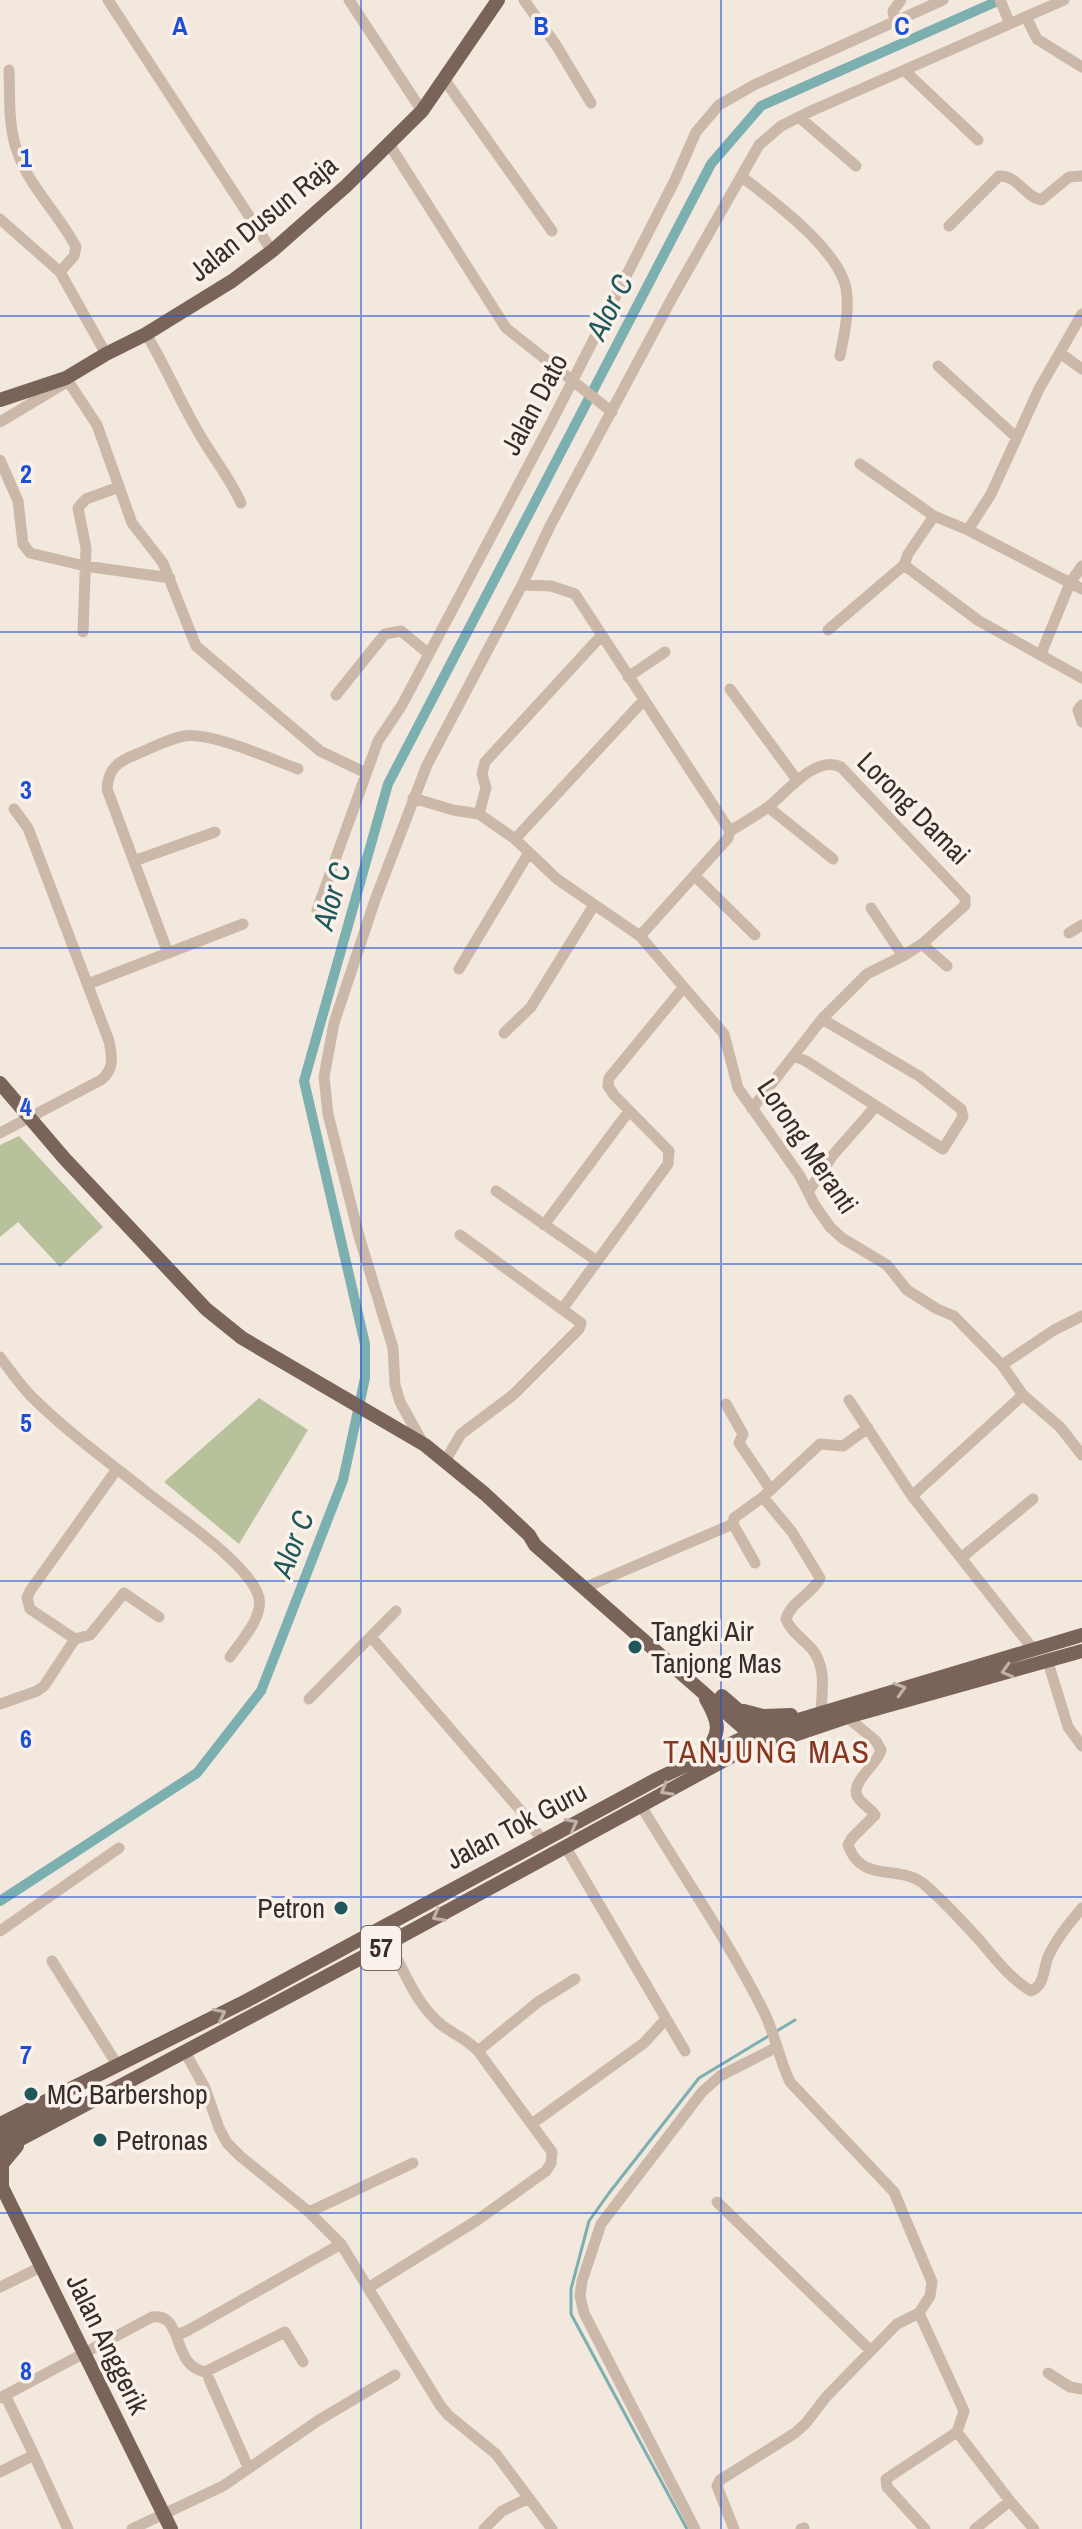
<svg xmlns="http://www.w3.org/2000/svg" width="1082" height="2529" font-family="'Archivo Narrow',sans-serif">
	<rect width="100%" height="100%" fill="#f3e8dd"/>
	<path fill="#b7c29d" d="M19,1136L103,1227L60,1267L18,1222L0,1237V1145Z
		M259,1398L308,1430L239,1544L164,1482Z"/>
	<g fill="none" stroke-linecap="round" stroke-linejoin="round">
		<path stroke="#7cafb0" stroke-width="3" d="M687,2529L571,2314V2289L589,2221L609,2193L699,2078L795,2020"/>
		<path stroke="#7cafb0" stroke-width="10" d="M0,1901L197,1773L261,1691L343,1480L365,1378V1344L304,1081L388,784L711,164L761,106L1000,0"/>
		<path stroke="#cbb8a9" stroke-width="11" d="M108,0L272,251
			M349,0L422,111
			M524,0L556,45L591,103
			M1000,0L1010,24
			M1026,17L1037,39L1082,67
			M895,22L893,11L901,0
			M9,70C10,97 8,125 17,151C29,187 59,214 76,247L74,256L60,272
			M905,71L978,140
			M444,79L552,231
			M799,117L856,166
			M389,144L506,328L612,412
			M742,177C773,201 838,249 846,288C850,310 844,335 840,356
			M0,219L60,272L106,354
			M949,226L999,176C1017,175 1024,196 1041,200L1069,177L1082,176
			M146,334C165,365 178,397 196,428C210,454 229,476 241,503
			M1060,353L1082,369
			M938,366L1016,437
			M66,378L97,425L132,523L163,563L196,646L320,751L366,773
			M0,422L65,383
			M0,460L18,501L23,544L30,553L85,566L170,578
			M860,464L934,516
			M968,530L1082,589
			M904,565L979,621L1082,678
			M522,585L551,586L575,594L730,831L728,838L640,936
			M828,630L904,565L908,554L934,516L968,530L991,494L1039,389L1082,314
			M83,632L86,548L78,508L86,499L119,487
			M1041,654L1070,583L1082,566
			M628,677L665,652
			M730,689L797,780
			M336,695L385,634L401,631L429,654
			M1082,705L1078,710L1082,722
			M413,798L453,810L479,814L515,839L557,879L640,936L724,1034L738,1088L800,1176L814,1204L830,1227L842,1238L887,1265L907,1290L937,1309L954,1316L1002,1365L1023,1395L1060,1427L1082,1455
			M768,807L833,859
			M479,814L486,788L482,774L485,762L601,636
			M730,831C743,823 756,816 768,807C786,793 816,754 841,767L965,898V905L961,909L922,944L903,956L867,974L822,1019L752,1109
			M515,839L643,701
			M134,861L215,832
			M695,876L755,935
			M871,908L903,956
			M317,910L378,741L402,705L551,423L675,180L696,132L719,105L754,85L943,0
			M1069,933L1082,925
			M922,944L947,966
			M168,953L107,789C108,768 119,761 137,754C152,748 168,739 184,736C212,732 271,759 298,769
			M459,969L528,854
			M88,984L243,924
			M504,1033L531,1007L594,905
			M794,1056L806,1061L943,1149L963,1117L961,1109L919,1076L822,1019
			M0,1133L101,1080C115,1069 112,1056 109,1041L28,828L14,809
			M496,1191L597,1261
			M808,1192L833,1155L876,1106
			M544,1225L629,1111
			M563,1308L668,1164L669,1151L614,1095L608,1086L609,1078L683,988
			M0,1357C10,1370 19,1384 31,1396C65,1430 106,1460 144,1490C172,1513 251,1564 259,1598C263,1618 241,1641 230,1657
			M1002,1365L1054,1330L1082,1316
			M849,1400L912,1496L1033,1649
			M726,1404L743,1434L739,1443L771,1490
			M424,1445L400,1402L395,1385L393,1348L359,1236L328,1114L324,1077L334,1023L375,900L427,765L522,585L550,526L672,298L759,145L781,126L811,111L1064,0
			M445,1461L461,1434L513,1395L579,1329L581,1323L460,1235
			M117,1469L30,1591L27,1598L30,1609L75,1639L90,1635L124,1593L159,1617
			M912,1496L1023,1395
			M763,1497L820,1444L843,1446L868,1428
			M961,1558L1033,1499
			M755,1563L733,1524L734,1518L763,1497L792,1532L820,1578C813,1594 792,1600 786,1619C791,1632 802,1638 811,1648C827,1666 822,1691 821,1712
			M593,1584L733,1524
			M371,1637L521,1811L542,1840
			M1047,1659L1068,1727L1082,1746
			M309,1699L396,1611
			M0,1704L37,1691L44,1686L75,1639
			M847,1717L876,1741L881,1750C878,1764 851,1781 857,1796C861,1804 871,1808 875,1815L852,1838L848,1845C862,1885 900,1863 925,1885C946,1903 964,1923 982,1943C996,1960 1012,1980 1031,1991C1045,1985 1043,1970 1048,1957C1056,1939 1069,1923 1082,1908
			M640,1804C681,1873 728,1940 764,2012C775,2034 779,2059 790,2082L894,2192L932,2282L930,2296L919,2313L897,2324L826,2397L806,2423L795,2433L720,2480L717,2486L734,2529
			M565,1846L685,2051
			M0,1931L119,1848
			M52,1961L118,2066
			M478,2051L538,2002L575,1979
			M185,2052L205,2088L219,2128L227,2143L240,2156L309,2212L341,2244L440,2405L448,2415L496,2454L552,2529
			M533,2123L644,2043L665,2020
			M717,2202L871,2351
			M309,2212L413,2163
			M0,2287L41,2267
			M368,2288L476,2221L546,2171L551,2163L552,2152L478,2051C464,2036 449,2033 437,2021C415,2001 403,1969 389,1943
			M919,2313L964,2411L957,2432L886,2479L887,2487L925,2529
			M176,2335C182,2352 186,2368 205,2372L285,2332L303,2362
			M1048,2373L1070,2387L1082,2389
			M209,2379L248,2467
			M5,2395L34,2455
			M0,2398L152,2317C166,2315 171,2323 176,2335L187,2331L341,2244
			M957,2432L1010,2501
			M0,2472L34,2455L68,2529
			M132,2529L223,2486L319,2420L395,2375
			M484,2529L502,2511L529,2498
			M695,2529L584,2313L580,2296L582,2281L601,2224L702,2092L720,2076L777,2047
			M801,2529L804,2528
			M975,2529L1010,2501L1034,2529"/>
		<path stroke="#7a645a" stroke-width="14" d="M0,400L66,378L106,354L146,334L232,281L272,251L346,186L422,111L498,0
			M0,1083L64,1158L206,1309L242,1338L425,1445L485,1494L529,1535L535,1545L756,1739
			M722,1696L767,1735
			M744,1711L763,1716L791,1715
			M703,1755C722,1733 720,1723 706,1699
			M0,2124L246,2001L657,1779L751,1734L1082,1635
			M0,2136L53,2108
			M0,2150L389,1943L732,1756L847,1717L1082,1651
			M0,2183L171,2529
			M2,2187V2164L17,2146"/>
	</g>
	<defs><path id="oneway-chevron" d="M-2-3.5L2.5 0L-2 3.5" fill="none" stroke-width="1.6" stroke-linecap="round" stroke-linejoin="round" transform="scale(2)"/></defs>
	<g stroke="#c0b2a9">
		<use href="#oneway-chevron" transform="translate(1007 1671) rotate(164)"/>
		<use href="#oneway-chevron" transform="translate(900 1689) rotate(-17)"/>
		<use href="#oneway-chevron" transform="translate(666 1790) rotate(151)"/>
		<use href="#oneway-chevron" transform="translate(572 1824) rotate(-28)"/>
		<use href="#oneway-chevron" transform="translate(438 1916) rotate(151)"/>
		<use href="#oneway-chevron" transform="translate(220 2014) rotate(-27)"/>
	</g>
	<path fill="none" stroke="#1d4ed8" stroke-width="2" stroke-opacity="0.55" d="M361,0V2529M721,0V2529M0,316H1082M0,632H1082M0,948H1082M0,1264H1082M0,1581H1082M0,1897H1082M0,2213H1082"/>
	<g fill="#1e585a" stroke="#faf2ea" stroke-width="3">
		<circle cx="635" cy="1647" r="8"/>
		<circle cx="341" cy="1908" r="8"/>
		<circle cx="31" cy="2094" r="8"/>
		<circle cx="100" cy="2140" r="8"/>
	</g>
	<g text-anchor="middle" stroke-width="7" stroke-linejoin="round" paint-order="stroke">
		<rect fill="#faf2ea" stroke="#726863" stroke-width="2" x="361" y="1926" width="40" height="44" rx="6"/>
		<g font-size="26" font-weight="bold" fill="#382d29">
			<text x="381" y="1957">57</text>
		</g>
		<g font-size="28" fill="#382d29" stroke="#faf2ea">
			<text transform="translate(263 218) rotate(-39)" y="10">Jalan Dusun Raja</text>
			<text transform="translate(534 404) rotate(-62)" y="10">Jalan Dato</text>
			<text transform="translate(914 808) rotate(45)" y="10">Lorong Damai</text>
			<text transform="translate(808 1146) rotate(56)" y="10">Lorong Meranti</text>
			<text transform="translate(516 1825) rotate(-28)" y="10">Jalan Tok Guru</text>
			<text transform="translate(108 2344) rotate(64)" y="10">Jalan Anggerik</text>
		</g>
		<g font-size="28" fill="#382d29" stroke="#faf2ea" text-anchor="start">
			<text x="651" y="1641">Tangki Air<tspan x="651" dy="32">Tanjong Mas</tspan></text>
			<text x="325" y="1918" text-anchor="end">Petron</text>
			<text x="47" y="2104">MC Barbershop</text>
			<text x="116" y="2150">Petronas</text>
		</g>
		<g font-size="30" font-style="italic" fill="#1e585a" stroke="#faf2ea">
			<text transform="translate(610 307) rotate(-63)" y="10">Alor C</text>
			<text transform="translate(332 896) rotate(-74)" y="10">Alor C</text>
			<text transform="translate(293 1544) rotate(-69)" y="10">Alor C</text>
		</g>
		<g font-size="32" letter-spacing="2" fill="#883721" stroke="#faf2ea">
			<text x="767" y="1763">TANJUNG MAS</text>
		</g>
	</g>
	<g font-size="26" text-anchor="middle" font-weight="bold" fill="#1d4ed8" stroke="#faf2ea" stroke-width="7" stroke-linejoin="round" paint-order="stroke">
		<text x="180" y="35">A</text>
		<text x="541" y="35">B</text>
		<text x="902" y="35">C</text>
		<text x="26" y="167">1</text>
		<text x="26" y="483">2</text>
		<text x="26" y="799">3</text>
		<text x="26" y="1116">4</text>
		<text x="26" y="1432">5</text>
		<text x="26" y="1748">6</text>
		<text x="26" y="2064">7</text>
		<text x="26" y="2380">8</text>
	</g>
</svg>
